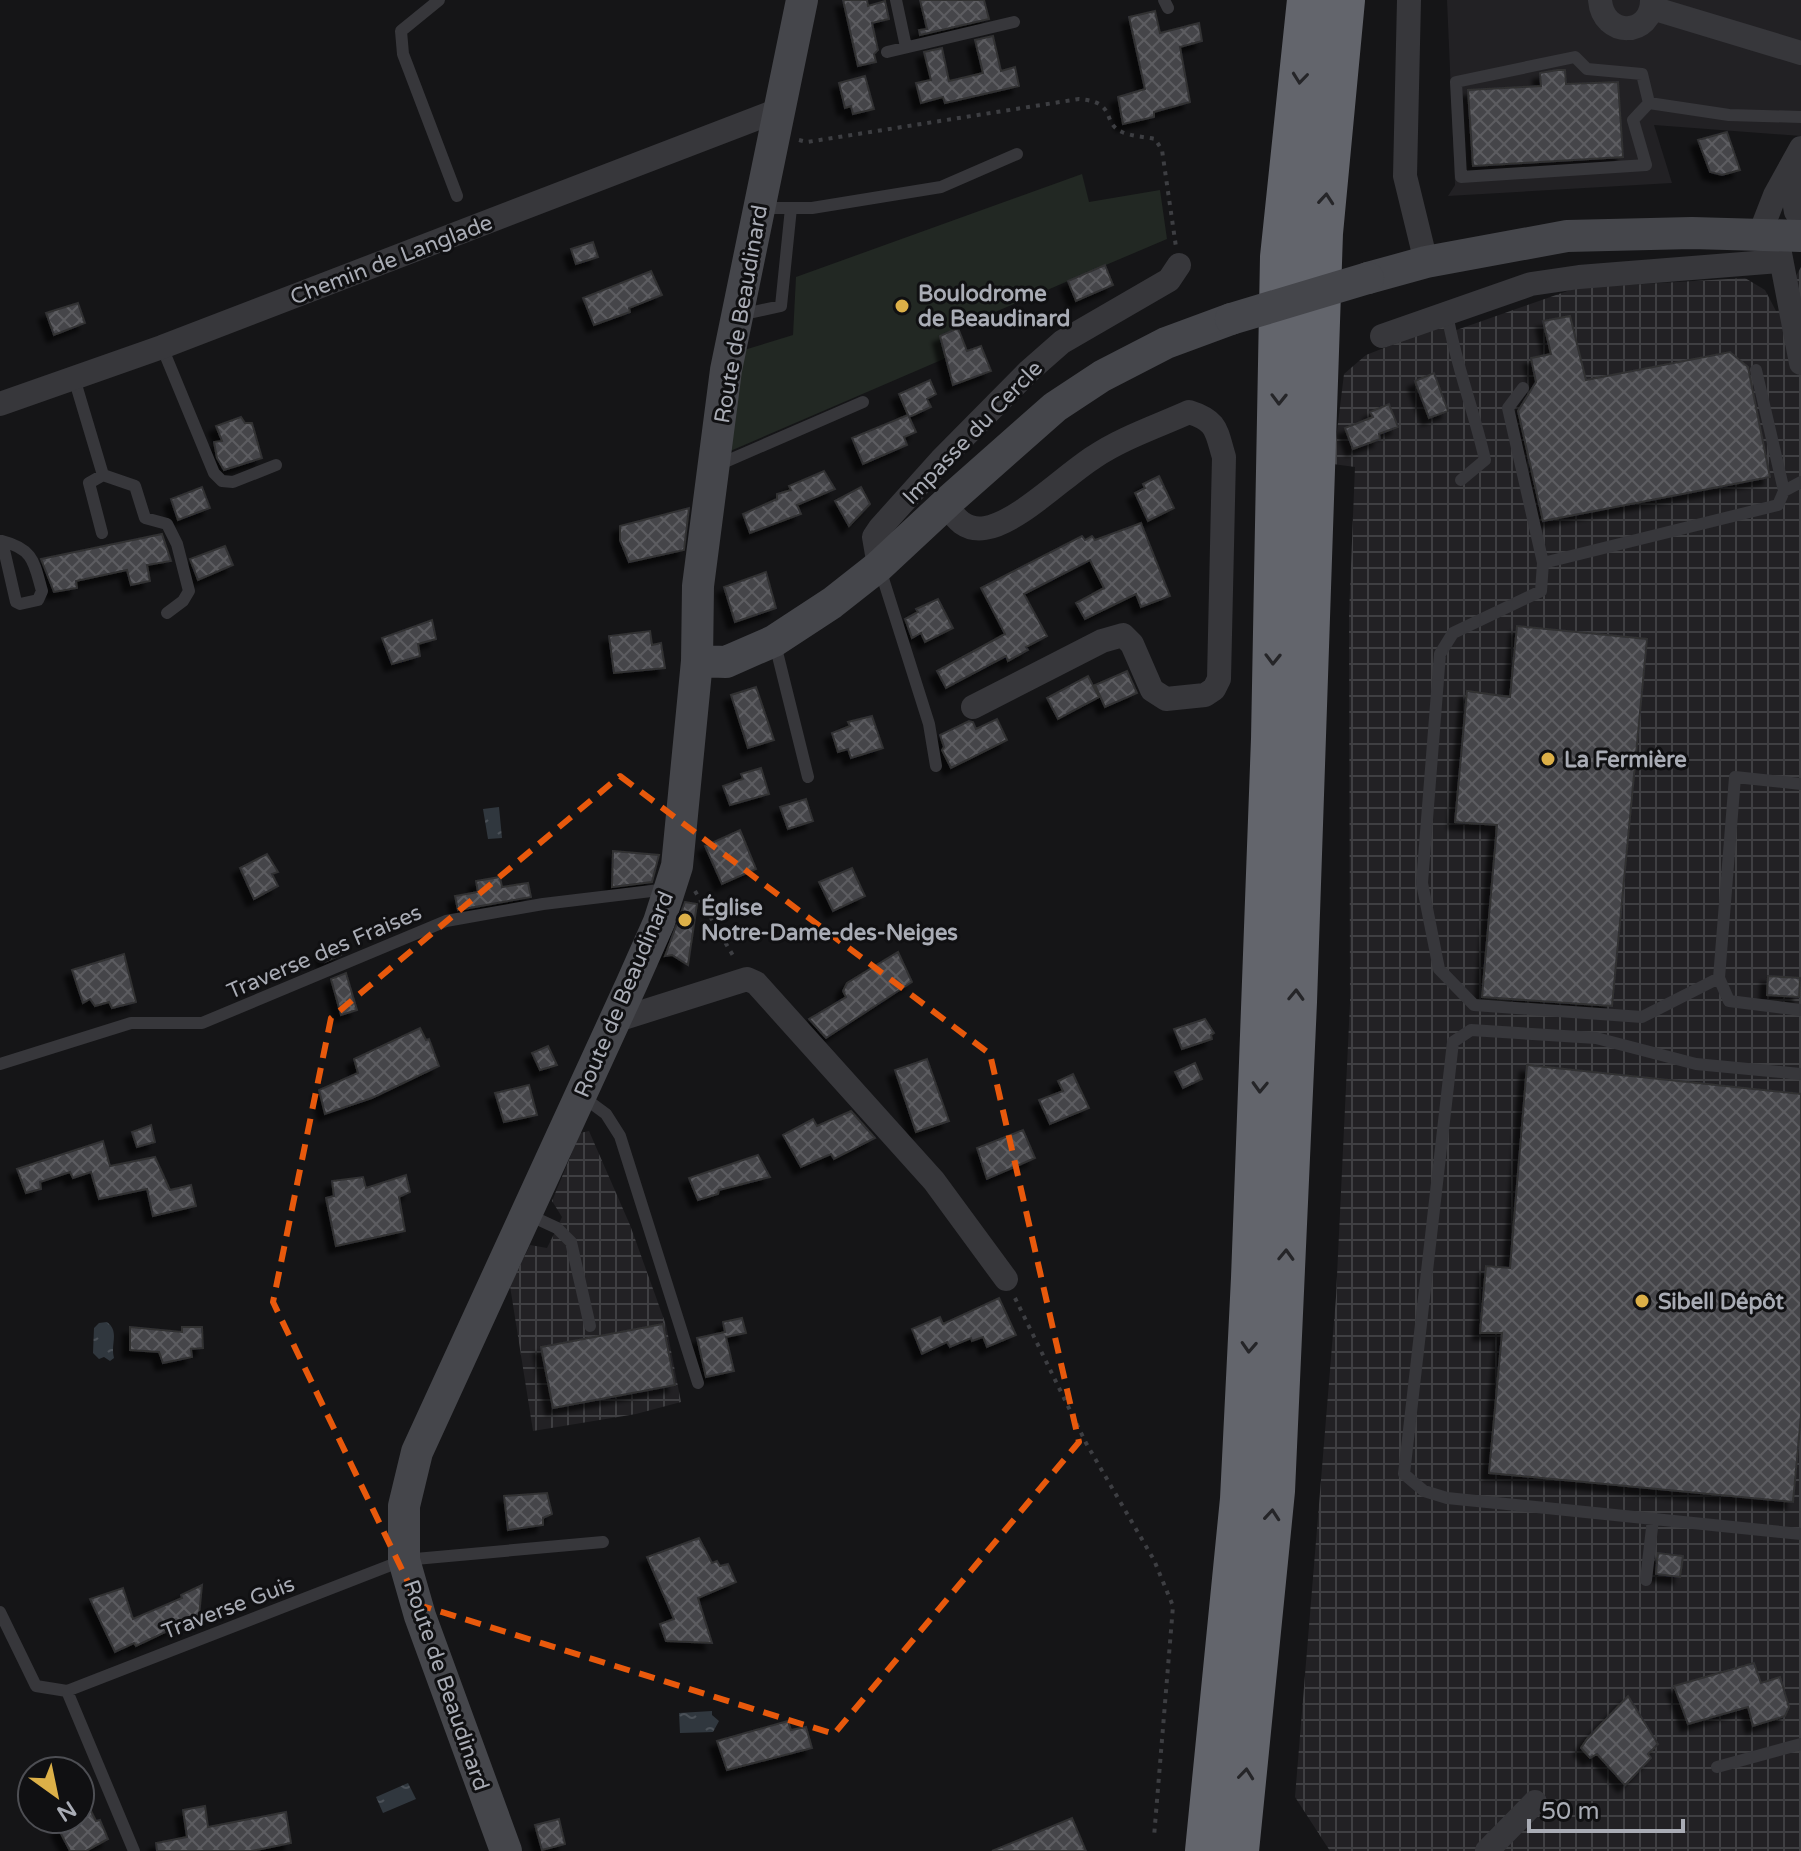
<svg xmlns="http://www.w3.org/2000/svg" width="1801" height="1851" font-family="'Varela Round',sans-serif">
	<defs>
		<pattern id="industrial-grid" width="8" height="8" patternUnits="userSpaceOnUse" patternTransform="scale(2)"><rect width="8" height="8" fill="#222124"/><path d="M0 4h8M4 0v8" fill="none" stroke="#3f3f42"/></pattern>
		<pattern id="water-ripples" width="26" height="14" patternUnits="userSpaceOnUse" patternTransform="scale(2)"><rect width="26" height="14" fill="#30373e"/><path d="M2 4q2-2 4 0t4 0M15 11q2-2 4 0t4 0" fill="none" stroke="#4b5158"/></pattern>
		<pattern id="building-cross-hatch" width="8" height="8" patternUnits="userSpaceOnUse" patternTransform="scale(2)"><rect width="8" height="8" fill="#454549"/><path d="M0 0l8 8M0 8l8-8" fill="none" stroke="#5d5d61"/></pattern>
		<filter id="shadow"><feDropShadow dx="-7" dy="7" stdDeviation="2" flood-color="#0009"/></filter>
	</defs>
	<rect width="100%" height="100%" fill="#151517"/>
	<path fill="#222124" d="M1447,0H1801V136L1654,125L1672,183L1448,196L1455,185Z"/>
	<path fill="url(#industrial-grid)" d="M1801,267V1851H1330L1295,1797L1336,1297L1350,1003L1349,615L1355,467L1333,464L1344,374L1366,355L1445,324L1448,333L1576,288L1745,278L1765,290L1776,311L1798,307L1796,276Z
		M589,1131L630,1225L666,1325L681,1402L636,1414L533,1431L510,1286L530,1245L547,1248L557,1228L562,1217L552,1201L580,1133Z"/>
	<path fill="#222823" d="M1082,174L1089,202L1160,190L1167,239L941,335L946,358L728,452L744,350L793,335L796,277Z"/>
	<path fill="url(#water-ripples)" d="M499,807L502,838L488,839L483,809Z
		M107,1322C120,1332 110,1344 114,1358L110,1361L104,1357L99,1359L93,1353L94,1328L99,1323Z
		M712,1711V1715L719,1721L713,1732L680,1733L679,1713Z
		M408,1783L416,1799L383,1813L376,1797Z"/>
	<path fill="url(#building-cross-hatch)" stroke="#303033" stroke-width="2" filter="url(#shadow)" d="M843,0H867L868,6L885,1L889,19L872,23L878,50L874,54L876,62L858,66Z
		M920,0H984L989,19L920,35L919,30L927,29Z
		M1155,11L1160,33L1199,23L1202,41L1180,47L1190,102L1154,112V117L1123,124L1118,97L1145,89L1129,17Z
		M993,36L1001,71L1015,67L1019,86L945,103L943,97L921,103L916,83L931,80L924,52L942,48L949,81L983,73L975,40Z
		M1557,70H1565L1566,84L1618,82L1623,157L1473,166L1468,90L1541,86L1540,73Z
		M865,76L874,109L853,114L851,106L845,108L839,83Z
		M1727,132L1740,170L1722,175L1710,172L1698,140Z
		M593,242L598,257L576,264L571,249Z
		M1105,265L1113,285L1076,301L1068,281Z
		M651,271L662,295L629,308L630,312L594,325L583,298Z
		M78,303L85,323L54,335L46,313Z
		M1570,316L1586,380L1730,352L1748,367L1770,477L1543,521L1518,411L1536,382L1531,358L1551,354L1543,321Z
		M958,328L967,351L981,346L991,371L953,385L940,336Z
		M1434,373L1448,411L1429,418L1415,381Z
		M930,380L936,394L927,399L931,407L909,417L916,432L904,437L907,445L863,464L852,438L908,415L899,394Z
		M1389,404L1398,427L1379,434L1380,439L1353,449L1345,428L1373,417L1370,412Z
		M241,417L245,423H252L262,458L224,470L217,458L214,442L222,441L216,426Z
		M824,471L835,489L797,505L801,514L750,533L743,514L777,499V494L791,490L789,486Z
		M1159,476L1174,508L1148,521L1135,493L1145,488L1143,484Z
		M202,487L210,508L178,520L171,499Z
		M861,487L870,504L849,526L835,501Z
		M689,508L684,550L629,562L620,540V526Z
		M1141,523L1170,596L1141,607L1136,594L1085,619L1076,603L1104,588L1090,560L1024,594L1047,636L1026,647L1028,650L1008,661L1006,656L946,688L937,671L1005,634L981,588L1082,536L1085,540L1092,536L1095,540Z
		M162,534L171,561L147,565L150,581L131,585L127,570L76,581L77,588L54,592L41,559Z
		M225,546L233,565L198,580L190,559Z
		M766,572L776,608L735,622L724,587Z
		M938,599L953,628L925,642L921,633L912,638L905,619L918,612L916,609Z
		M432,620L436,639L418,644L420,656L392,664L382,638Z
		M1517,626L1647,639L1612,1006L1482,997L1497,825L1455,822L1467,691L1510,697Z
		M650,631L652,645L661,643L665,668L614,673L609,636Z
		M1127,671L1137,693L1105,707L1095,685Z
		M1088,676L1099,697L1058,719L1047,698Z
		M756,687L774,740L748,748L731,695Z
		M872,716L883,748L851,758L848,749L838,752L832,733L850,726L848,722Z
		M997,719L1007,740L951,768L942,750L944,747L940,735L969,721L973,722L976,729Z
		M761,768L769,794L730,805L723,786L743,779L741,774Z
		M806,799L813,821L788,829L780,807Z
		M740,830L756,869L722,884L705,846Z
		M613,851L659,855L652,882L612,887Z
		M267,854L278,872L272,874L278,886L254,899L240,868Z
		M852,868L865,896L833,911L819,882Z
		M500,877L502,887L528,883L531,897L458,910L455,896L478,892L476,881Z
		M685,902L697,904L688,965L672,955L665,956Z
		M337,944L341,955L325,962L321,951Z
		M898,952L912,982L826,1038L809,1019L846,997L843,991L847,983Z
		M124,954L136,1002L112,1008L109,1002L95,1006L90,999L83,1003L72,970Z
		M346,973L357,1010L341,1015L331,979Z
		M1768,976L1800,978L1799,997L1767,995Z
		M1205,1019L1214,1033L1211,1035L1212,1039L1182,1049L1174,1029Z
		M420,1028L426,1040L429,1039L439,1066L372,1098L325,1114L319,1090L358,1073L354,1059Z
		M548,1046L557,1065L540,1070L532,1053Z
		M927,1059L949,1121L916,1132L895,1070Z
		M1195,1063L1202,1079L1183,1088L1175,1072Z
		M1527,1065L1801,1094V1415L1793,1502L1489,1473L1502,1333H1480L1486,1266L1510,1268Z
		M1073,1074L1089,1108L1050,1124L1039,1100L1063,1091L1058,1081Z
		M529,1085L537,1115L504,1122L495,1093Z
		M851,1111L875,1138L834,1159L831,1154L801,1167L783,1135L813,1119L817,1126Z
		M151,1125L155,1142L137,1147L132,1132Z
		M1023,1130L1035,1158L987,1179L977,1148Z
		M103,1141L110,1166L155,1157L170,1190L191,1185L196,1206L153,1216L147,1189L99,1199L91,1172L73,1178L70,1172L40,1182L41,1189L26,1193L17,1169Z
		M758,1155L770,1177L719,1190L718,1194L698,1200L689,1178Z
		M406,1175L410,1192L399,1197L405,1231L336,1246L326,1198L334,1196L332,1181L363,1177L366,1188Z
		M999,1298L1016,1335L987,1347L983,1337L972,1341L971,1338L950,1347L947,1342L922,1354L912,1329L940,1317L943,1324Z
		M742,1318L746,1333L726,1337L734,1371L706,1377L697,1338L725,1332L723,1322Z
		M663,1324L675,1385L553,1408L541,1347Z
		M130,1327L182,1332V1327H202L203,1348L191,1349L192,1357L163,1363L159,1352L130,1350Z
		M547,1493L552,1514L543,1518V1525L508,1530L504,1496Z
		M699,1538L712,1563L717,1561L720,1566L728,1564L736,1582L698,1598L712,1643L666,1641L660,1624L674,1619L647,1557Z
		M1658,1553L1683,1556L1680,1577L1656,1574Z
		M202,1585L199,1616L136,1646L134,1643L115,1652L90,1599L123,1588L133,1619L182,1598L181,1595Z
		M1754,1663L1761,1683L1780,1677L1789,1707L1785,1716L1753,1726L1748,1707L1688,1724L1674,1686Z
		M1628,1696L1658,1744L1648,1754L1651,1758L1625,1785L1597,1754L1590,1758L1581,1748L1587,1739Z
		M788,1721L791,1730L806,1727L812,1748L727,1770L717,1741Z
		M205,1806L208,1827L286,1812L291,1843L252,1851H157L156,1843L187,1837L183,1810Z
		M91,1811L96,1821L100,1820L108,1839L86,1851H70L58,1828Z
		M1072,1818L1086,1851H992Z
		M559,1819L565,1844L542,1850L535,1825Z"/>
	<g fill="none" stroke-linecap="round" stroke-linejoin="round">
		<path stroke="#3d3e42" stroke-width="4" stroke-dasharray="4 6" stroke-linecap="butt" d="M799,140L807,142L1079,99C1118,102 1101,123 1122,132C1131,136 1145,137 1155,139L1162,150L1176,247
			M695,891L735,959
			M1015,1298L1086,1443L1154,1560L1173,1606L1154,1837"/>
		<path stroke="#37373b" stroke-width="12" d="M439,0L401,31L403,54L457,196
			M896,0L906,47
			M1164,0L1168,8
			M887,52L1014,22
			M1575,57L1587,69L1642,74L1649,103L1633,120L1646,165L1461,177L1456,82Z
			M1649,103L1729,115L1801,117
			M762,208H812L941,187L1017,154
			M1447,313C1455,363 1474,410 1485,460L1461,480
			M740,315L781,306L791,208
			M162,347L214,473L222,481L233,482L276,465
			M1756,370L1784,491L1801,482
			M74,378L103,475L135,486L145,518L167,524L177,544L189,591L183,601L167,613
			M1523,388L1508,408L1543,563
			M718,465L863,402
			M1784,491L1778,505L1543,563L1541,591L1453,633L1440,654L1422,883L1439,969L1474,1005L1642,1017L1719,978L1735,777L1801,784
			M102,533L89,483L103,475
			M0,541H2C34,549 34,563 42,591L38,600L20,604L16,602L2,541
			M880,569L929,724L936,766
			M775,644L808,777
			M1719,978L1729,1001L1801,1010
			M0,1064L131,1023H202L446,921L543,904L668,889
			M1801,1074L1696,1064L1596,1038L1471,1030L1453,1042L1404,1474L1424,1491L1447,1498L1801,1534
			M583,1097L606,1114L620,1136L698,1383
			M529,1215L557,1228L571,1242L590,1326
			M1646,1580L1653,1519
			M0,1612L36,1686L67,1691L404,1560L603,1542
			M67,1691L134,1851
			M1717,1767L1801,1744"/>
		<path stroke="#37373b" stroke-width="24" d="M1409,0L1405,176L1426,262
			M1600,0C1603,38 1652,37 1652,0
			M1652,8L1801,53
			M1789,172L1796,212L1801,217
			M1759,236L1775,195L1801,148
			M1779,248L1801,363
			M1382,336L1531,284L1579,277L1780,261
			M0,404L162,347L781,109
			M945,504C956,519 965,531 985,528C1018,523 1064,476 1094,457C1122,438 1158,426 1189,412C1218,421 1216,431 1224,457L1219,679L1214,689L1205,695L1166,699L1152,690L1132,644L1123,635L1102,641L973,707
			M879,566L874,537L880,528L941,460L1029,371L1062,342L1169,280L1179,265
			M614,1021L747,979L756,983L934,1181L1006,1279
			M1487,1851L1535,1802"/>
		<path stroke="#45464b" stroke-width="32" d="M1368,278L1426,262L1567,236L1692,233L1801,236
			M697,661L726,662L774,641L832,603L879,566L952,498L1055,407L1102,376L1166,343L1231,319
			M506,1851L420,1616L404,1560V1506L417,1452L632,983L659,922L677,866L697,661L698,586L726,370L802,0"/>
		<path stroke="#63656c" stroke-width="42" d="M1206,1851L1241,1499L1252,1278L1272,739L1281,257L1308,0
			M1238,1851L1274,1491L1296,1002L1322,233L1344,0"/>
		<path stroke="#45464b" stroke-width="32" d="M1231,319L1368,278"/>
	</g>
	<defs><path id="oneway-chevron" d="M-2-3.5L2.5 0L-2 3.5" fill="none" stroke-width="1.6" stroke-linecap="round" stroke-linejoin="round" transform="scale(2)"/></defs>
	<g stroke="#252528">
		<use href="#oneway-chevron" transform="translate(1300 78) rotate(96)"/>
		<use href="#oneway-chevron" transform="translate(1326 199) rotate(-85)"/>
		<use href="#oneway-chevron" transform="translate(1279 399) rotate(91)"/>
		<use href="#oneway-chevron" transform="translate(1273 659) rotate(91)"/>
		<use href="#oneway-chevron" transform="translate(1296 995) rotate(-88)"/>
		<use href="#oneway-chevron" transform="translate(1260 1087) rotate(92)"/>
		<use href="#oneway-chevron" transform="translate(1286 1255) rotate(-88)"/>
		<use href="#oneway-chevron" transform="translate(1249 1347) rotate(93)"/>
		<use href="#oneway-chevron" transform="translate(1272 1515) rotate(-85)"/>
		<use href="#oneway-chevron" transform="translate(1246 1774) rotate(-84)"/>
	</g>
	<path fill="none" stroke="#e8590c" stroke-width="6" stroke-dasharray="16 10" stroke-linejoin="round" d="M620,776L990,1054L1079,1442L834,1734L419,1605L273,1302L331,1018Z"/>
	<g fill="#dcb048" stroke="#101012" stroke-width="3">
		<circle cx="902" cy="306" r="8"/>
		<circle cx="1548" cy="759" r="8"/>
		<circle cx="685" cy="920" r="8"/>
		<circle cx="1642" cy="1301" r="8"/>
	</g>
	<g text-anchor="middle" stroke-width="6" stroke-linejoin="round" paint-order="stroke">
		<g font-size="22" fill="#a9acb5" stroke="#101012">
			<text transform="translate(391 259) rotate(-21)" y="8">Chemin de Langlade</text>
			<text transform="translate(740 314) rotate(-80)" y="8">Route de Beaudinard</text>
			<text transform="translate(972 432) rotate(-46)" y="8">Impasse du Cercle</text>
			<text transform="translate(324 951) rotate(-23)" y="8">Traverse des Fraises</text>
			<text transform="translate(623 994) rotate(-67)" y="8">Route de Beaudinard</text>
			<text transform="translate(228 1607) rotate(-21)" y="8">Traverse Guis</text>
			<text transform="translate(447 1685) rotate(71)" y="8">Route de Beaudinard</text>
		</g>
		<g font-size="22" font-weight="bold" fill="#a9acb5" stroke="#101012" text-anchor="start">
			<text x="918" y="301">Boulodrome<tspan x="918" dy="25">de Beaudinard</tspan></text>
			<text x="1564" y="767">La Fermière</text>
			<text x="701" y="915">Église<tspan x="701" dy="25">Notre-Dame-des-Neiges</tspan></text>
			<text x="1658" y="1309">Sibell Dépôt</text>
		</g>
	</g>
	<g transform="translate(56 1795) rotate(147)"><circle r="38" fill="#101012" stroke="#4d4e53" stroke-width="2"/>
	<path d="M0-6L14 30L0 20L-14 30Z" fill="#dcb048"/>
	<text y="-12" font-size="22" font-weight="bold" text-anchor="middle" fill="#a9acb5">N</text>
	</g>
	<path d="M1529 1819v12h154v-12" fill="none" stroke="#a9acb5" stroke-width="4"/>
	<text x="1541" y="1819" font-size="24" fill="#a9acb5" stroke="#101012" stroke-width="6" paint-order="stroke">50 m</text>
</svg>
